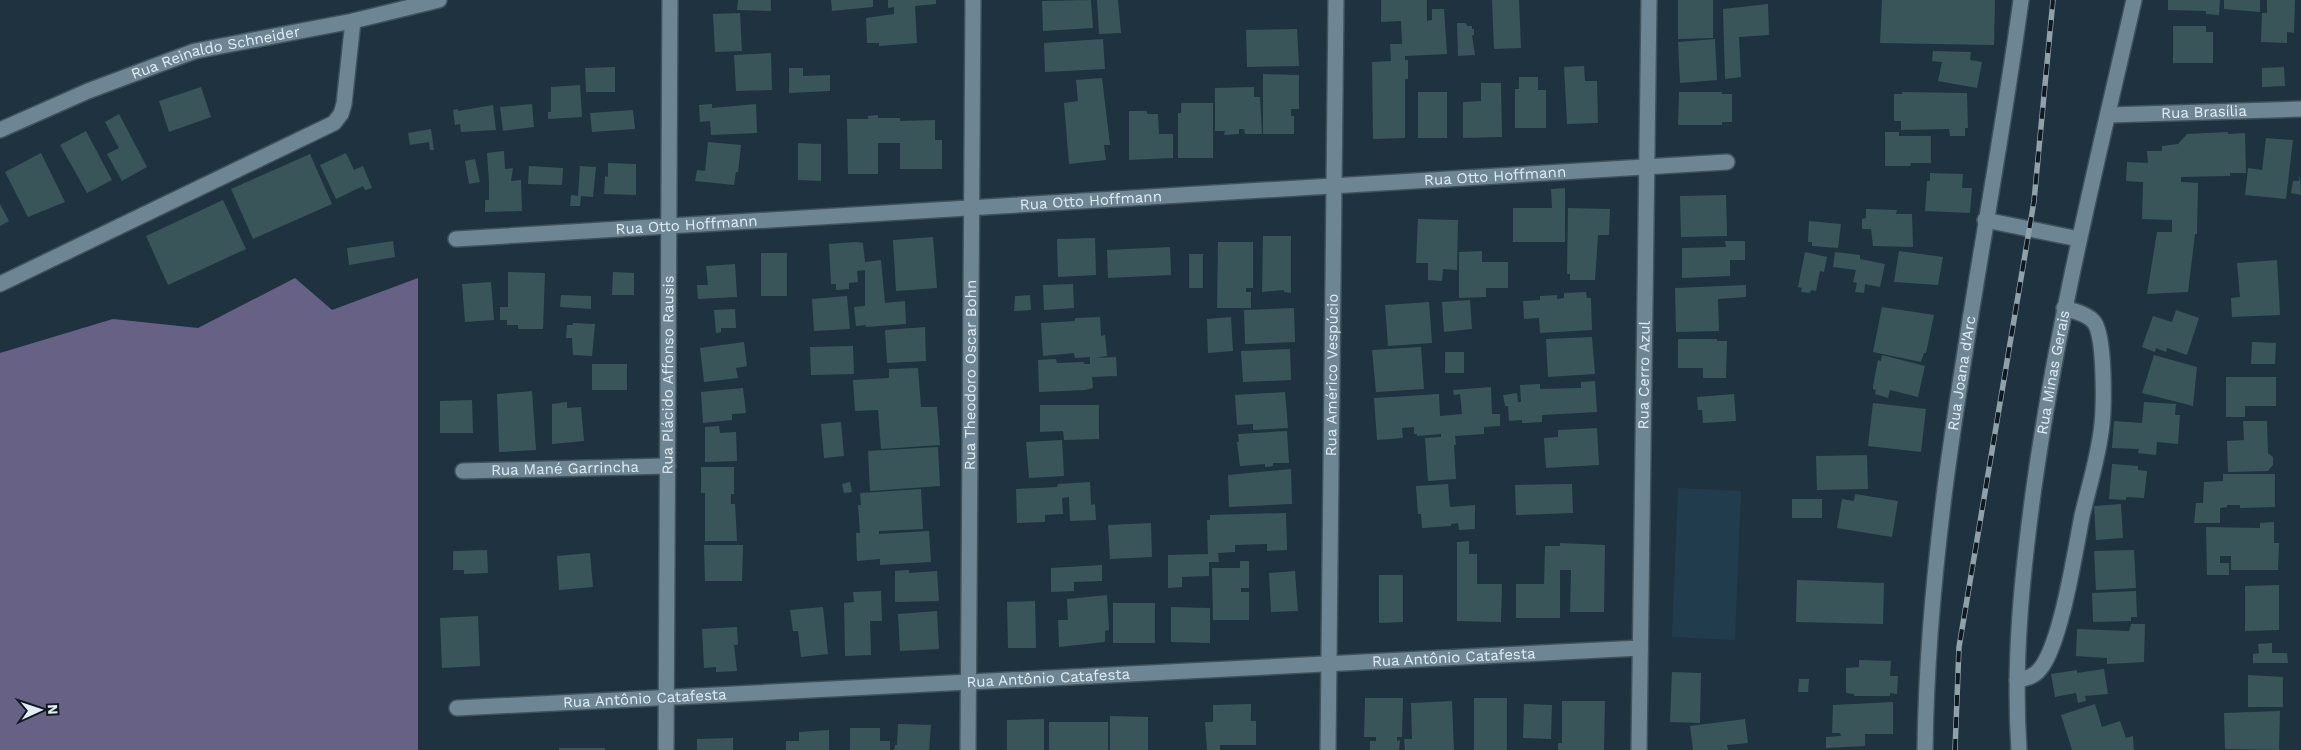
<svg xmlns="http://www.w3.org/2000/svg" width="2301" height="750" font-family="'Work Sans',sans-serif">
	<rect width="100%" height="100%" fill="#1e333f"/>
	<path fill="#213d4d" d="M1678,488L1741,491L1735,640L1672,637Z"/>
	<path fill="#676285" d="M295,278L332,310L418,278V750H0V353L113,319L198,328Z"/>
	<path fill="#395559" d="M738,0H771V11L737,10Z
		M831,0H873V7L832,11Z
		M888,0H936V4L915,6L917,43L879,46V43H867L866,18L894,14V7L888,8Z
		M1091,0L1093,28L1043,31L1042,1Z
		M1097,0H1118L1121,33L1099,34Z
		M1381,0H1427V21L1432,20V9H1444L1447,54L1405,56V60H1408V79H1405V138L1373,139L1372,62L1391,61L1390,44H1402L1401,21L1381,22Z
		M1492,0H1519L1521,48L1494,49Z
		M1678,0H1713V38L1678,39Z
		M1882,0H1995L1994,45L1880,43Z
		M2168,0H2220L2219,15L2206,14V11L2168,10Z
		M2224,0H2260V12L2224,9Z
		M2267,0H2295L2294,33L2287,32V43L2261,42L2262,13H2267Z
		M1768,4L1769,35L1739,37L1741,77L1725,79L1723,9Z
		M740,13L742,51L715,52L713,14Z
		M1457,23H1466L1467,26H1472V29H1474V35H1472L1475,55L1458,56Z
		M2173,26H2206V32H2213V63H2173Z
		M1297,29L1299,66L1247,67L1246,30Z
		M1103,39L1105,69L1045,72L1044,43Z
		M1715,39L1717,80L1680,83L1678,42Z
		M1933,51L1971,52L1970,60L1982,62L1977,88L1938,81L1942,62L1932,61Z
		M771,53L772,90L736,91L734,55Z
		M1584,66L1585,81H1597L1598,123L1567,124L1564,67Z
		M615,67V92H586L585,68Z
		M2284,67L2285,86L2262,87V68Z
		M789,68H803V76L830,75V91L789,93Z
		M1263,74L1299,75V109H1291V116H1294V134H1263Z
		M1519,77H1538V90H1546V128H1515V89H1519Z
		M1102,78L1110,145H1104L1106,160L1069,164L1064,103L1078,101L1076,80Z
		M1481,83H1501L1502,137L1463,138V102L1481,101Z
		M580,85L582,117L548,119V112H551V87Z
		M201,87L211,117L169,132L159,101Z
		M1254,87V97H1260L1262,134H1245L1244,129H1239V134L1224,135L1225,131H1215V88Z
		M1418,92H1447V138H1418Z
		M1679,92H1722V94H1732V122H1722V125H1678Z
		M1902,92L1967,93L1968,128H1965V136H1950L1949,129L1901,130V121H1894V94H1902Z
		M1181,103H1213V158H1178V113H1181Z
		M532,104L534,127L503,131L500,107Z
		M712,104V108L756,104L757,133L711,135L710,121L700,122L699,105Z
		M493,105L496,130L461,132L460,124L455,125L453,110L458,109V111Z
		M633,110L635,129L592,132L590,113Z
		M1129,111H1147V114H1158L1159,134H1173V158L1129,160Z
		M119,114L147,167L122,181L107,154L119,148L105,122Z
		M878,115V118H900V121L935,120V140H942V169H900V143H878V174H848L847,119H868V116Z
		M431,129L434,150H430L429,142L410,145L408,133Z
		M86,131L112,180L87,193L60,145Z
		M1885,132H1899V136H1931V163H1911L1910,166H1885Z
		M2228,132V134L2245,133L2246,173H2230V176L2181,177V182L2198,183L2197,234H2195L2188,292L2147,294L2157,232H2172V220L2142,219L2143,182L2126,181L2127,162L2148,163L2147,151H2162V146L2178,144L2187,134Z
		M2266,138L2293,140L2286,199L2245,195L2248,168L2262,170Z
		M708,142L741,145L738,172H736L734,185L695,181L697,170L705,171Z
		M798,143L821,144V181L798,180Z
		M504,151L505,169L513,168L511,181L521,180L522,211L485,212V200H489V182L487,153Z
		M41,153L65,202L28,217L5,172Z
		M346,153L354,170L363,166L372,188L365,190L363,186L336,199L320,165Z
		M310,154L332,204L253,239L231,189Z
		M475,159L480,182L469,184L465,161Z
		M608,163L636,164V195L604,194L605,176L608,177Z
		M529,166L563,168L562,185L528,184Z
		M580,166L596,167L593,197L581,196L580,206H570L571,195L578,196Z
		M1930,173L1963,174L1962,188H1972L1970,213L1925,211L1927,181H1930Z
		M2300,175L2301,195L2291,193L2293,181H2299Z
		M1565,188V242H1513V208H1552L1551,189Z
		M1726,195L1727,236L1681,237L1680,196Z
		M223,200L246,249L168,285L146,236Z
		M0,204L9,221L0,226Z
		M1568,208L1610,209L1609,235H1598L1595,280H1570V274H1567Z
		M1866,209L1897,210L1896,214H1912L1913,247L1873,246L1871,229H1862V219L1866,218Z
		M1418,219L1458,220L1457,270L1443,269L1442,281L1428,280V263H1416Z
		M1809,221L1841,224L1838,248L1812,246V242H1808Z
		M1263,236H1291V293L1284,292V290L1262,292Z
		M933,237L937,288L896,291L893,240Z
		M1095,238L1096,275L1058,277L1057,239Z
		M393,241L395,257L349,265L347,248Z
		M1725,241H1745V260H1730V276L1682,278V248L1726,247Z
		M856,242L863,243L865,262L881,260L885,303L905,301L906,324L866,327V325L856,326L854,307L865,306V270L857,271L858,282L849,283V289L836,290V284H831L829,244Z
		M1218,242H1253V288H1246V292H1251V308H1217Z
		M1170,247L1171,275L1108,278L1107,250Z
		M1482,251V262H1508V288H1486V297L1459,298V252Z
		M1899,251L1943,257L1938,285L1894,282Z
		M1805,252L1827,257L1824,272L1820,271L1816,291L1811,290L1810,293L1801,292L1802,288L1798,287Z
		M1835,252L1860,255V259L1885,264L1880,287L1865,284L1864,293L1855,292L1857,283L1853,282L1856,270L1833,267Z
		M761,253H787V296H761Z
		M1189,254H1203V288H1189Z
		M2277,260L2280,315L2232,317L2231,298L2240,297L2237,263Z
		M735,264L737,297L698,299L697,285H708L706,266Z
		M508,272L545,273L543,329H518V325H507V320H500V307H508Z
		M613,272L634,273V295H612Z
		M491,282L494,320L465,322L462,284Z
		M1073,284L1074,308L1044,310L1043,285Z
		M1746,285V297L1718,299L1719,331L1676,332L1675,288Z
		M1586,292L1587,298H1591L1592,330L1540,333L1539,318L1524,319L1523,301L1540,300V296L1557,295V299L1564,298V293Z
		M561,295L591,296V309L560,307Z
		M1030,295L1031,310L1014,311L1015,296Z
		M847,296L850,329L814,331L812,299Z
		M1470,300L1472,329L1444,332L1442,302Z
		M1429,302L1432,343L1388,346L1385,305Z
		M1882,307L1934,315L1926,353H1924L1921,362L1873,352Z
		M1294,308L1295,342L1245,344L1244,310Z
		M735,309L736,328H721V332L716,333L714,310Z
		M2176,310L2199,318L2187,355L2167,348L2166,352L2156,348L2155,352L2142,347L2153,316L2172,322Z
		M1100,317L1101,336L1105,335L1107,356L1095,358L1116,357L1117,376L1092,377L1093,388L1085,390L1039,392L1038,360L1056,359L1057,363L1084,362V364H1090V357L1075,358L1074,353L1043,356L1041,323L1075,321V318Z
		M1231,317L1233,351L1208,353L1207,319Z
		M573,323L595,324L592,356L573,355L572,338H566L567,325H573Z
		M925,327L926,361L887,363L885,330Z
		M1592,337L1595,374L1548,377L1546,339Z
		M1678,339H1717V341H1727L1726,378H1703V368H1678Z
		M744,342L747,366L736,368L738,378L704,382L700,348Z
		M2252,342L2276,343L2275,364H2251Z
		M853,346L854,374L811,375L810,347Z
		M1421,347L1424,389L1376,392L1372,350Z
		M1290,349L1291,380L1243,382L1241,351Z
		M1445,352H1464V373H1445Z
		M1882,355L1925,366L1918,397L1890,390L1888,398L1875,394L1876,390L1873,389V386L1878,360L1881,361Z
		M2154,355L2197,367L2193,406L2142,393Z
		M592,364H627V390H592Z
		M918,368L921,407H937L940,445L881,449L878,410L855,411L853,380L889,378V369Z
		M2226,377H2276V406H2245V417H2226Z
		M1595,381L1597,412L1542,415V422L1522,423V420L1509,421L1508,406H1505L1503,395L1517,393L1518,402H1521L1520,385L1540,384V389L1581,388V382Z
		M1491,387L1492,414H1500V426L1484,427V434L1455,436L1456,445H1454L1456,479L1428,481L1425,438L1441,437V434L1417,436V434H1414V427L1402,428L1403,438L1377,440L1374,398L1439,394L1440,416L1462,414L1460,394L1454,395L1453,390Z
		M743,388L746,413L732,414V420L703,423L701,392Z
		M532,391L536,450L499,452L497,394Z
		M1285,392L1288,428L1253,430V424L1237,425L1235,395Z
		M1734,394L1736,421L1703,423L1702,410H1698L1697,397Z
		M472,400L473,433H440V401Z
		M567,402V408L581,407L584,441L552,444V404Z
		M2144,402L2176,404L2175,415H2180L2178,444L2157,442L2156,455L2138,453L2139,449L2112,448L2114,421L2142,423Z
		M1873,403L1926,409L1921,452L1868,446Z
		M1040,405H1099V439L1064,440L1063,431L1040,432Z
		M2243,421H2267L2268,453L2273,457V465L2268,471L2228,472L2227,441L2244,440Z
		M841,422L844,456L824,458L821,424Z
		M719,426L720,433L736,432L737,461L705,462V427Z
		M1597,428L1599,465L1546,468L1544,438L1558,437V430Z
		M1287,431L1289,463H1273V466L1265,467V464L1240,466L1237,442H1239L1238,434Z
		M1062,440L1064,476L1029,478L1026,442Z
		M938,447L940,486L870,491L868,451Z
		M1867,455L1868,489L1817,490L1816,456Z
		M2112,464L2138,466V470L2147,471L2144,498L2126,497V500L2109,499Z
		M701,467H734V494H731V504H735L737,541H705V493H701Z
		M1291,469L1292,504L1229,507L1228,475Z
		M2223,474H2275V507L2240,508V505H2227V507L2220,508V523H2194L2196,503H2203L2204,482L2223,481Z
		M850,482L852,492L844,493L842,484Z
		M1090,482L1091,505L1095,504L1096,520L1070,521L1069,497L1062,498L1063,514L1045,515V522L1017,523L1016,489L1057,487L1058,484Z
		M1448,484L1450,507L1475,505V529L1459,530L1458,523L1451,524V526L1422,528L1421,514H1418L1416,486Z
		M1572,484L1573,513L1516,515L1515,485Z
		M921,489L923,529L879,531V534L929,531L931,562L880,565V559L857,561L856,533H860L858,505H861L860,493Z
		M1855,494L1898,501L1892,537L1837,528L1842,499L1854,501Z
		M1792,499H1822V518H1792Z
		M2121,504L2123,538L2096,540L2094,506Z
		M1286,513L1287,550L1267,551V544L1235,545V552L1218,553L1219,562H1209V576L1182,577V587L1168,588V555L1208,554L1207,520H1210V515Z
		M2274,522V543H2279L2278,570H2231V556H2220V563H2229V575H2207L2206,527L2260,528V523Z
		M1151,523L1152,557L1110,559L1108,525Z
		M1469,541V554H1477V584H1502L1501,622L1457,621V542Z
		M1560,543L1605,545L1604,612H1570L1571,570H1560V618H1516V584H1544L1545,546H1560Z
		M704,545H743L742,581H705Z
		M487,550L488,573L464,574V570H453V551Z
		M2134,550L2136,588L2096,590L2094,551Z
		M590,553L593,587L559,590L557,556Z
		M1240,561H1249V588H1241V592H1249V620H1213L1212,568H1240Z
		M1102,565V581L1074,582V591L1051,592V568Z
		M909,570V573L937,571L939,601L895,602V571Z
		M1295,571L1298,611L1271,612L1269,573Z
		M1379,575H1403V622L1379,623Z
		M1797,580L1884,583L1883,624L1796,622Z
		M2279,585V630L2245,631V586Z
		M881,591L882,621H870L871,655L845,656L844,603L854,602L853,592Z
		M2136,591L2137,617H2131V621L2093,622L2092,593Z
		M1107,595L1109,630L1105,631V642L1059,647L1058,620H1068L1067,599Z
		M1035,601L1036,648H1008L1007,602Z
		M1113,603H1155V643H1113Z
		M823,607L828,654L801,657L798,631H793L790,610Z
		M1171,607L1210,608V643L1171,642Z
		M937,611L939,649L900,651L898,614Z
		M478,616L480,666L442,668L440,618Z
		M2131,624H2145L2144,662L2107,664V658L2076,656L2077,629L2129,631Z
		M737,627L738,645H734L737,671L716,672V667L704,668L702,629Z
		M2272,643V653H2287L2288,663H2253V654L2259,653L2258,644Z
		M1859,660L1891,661L1890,676H1898L1897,694L1890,693V696H1854V694L1846,693V668L1859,667Z
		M2104,669L2108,694L2085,696L2086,701L2078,703L2076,693L2055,697L2051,674L2077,670V673Z
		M1672,672L1701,673L1700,723L1670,722Z
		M2248,675L2283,677V707H2248Z
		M1799,679H1809L1808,692H1798Z
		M1365,698H1403L1402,737H1397V741L1400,740L1399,750H1370V741H1376V737H1364Z
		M1474,698H1507V750H1474Z
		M1452,701L1454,750H1405L1404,739H1412L1411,703Z
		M1562,701H1605L1604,750H1558V743H1562Z
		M1893,702V734H1865V746L1826,748V737L1841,736L1840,733H1832L1833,705Z
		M1251,704V721H1256V745H1220V750H1207L1205,722H1213V705Z
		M1524,704L1552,705L1551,739L1523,738Z
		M2095,704L2102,727L2120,721L2126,738L2133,736L2134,750H2072L2061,715Z
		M2280,711L2279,750L2225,749L2224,713Z
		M1110,716L1148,717V750H1110Z
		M1044,719V750H1007V720Z
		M1745,719L1748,743L1727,745L1728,750H1693L1690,726Z
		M1049,722H1108V750H1049Z
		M898,724L931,725L929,750H894L895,745H897Z
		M850,728H880V741H890V750H850Z
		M829,730V750H786V741H799V732Z
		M733,738V750H697V739Z
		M559,748H605V750H559Z"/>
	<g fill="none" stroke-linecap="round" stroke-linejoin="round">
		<g stroke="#3f515b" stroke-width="18">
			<g id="street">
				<path id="s1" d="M2108,115L2301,109"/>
				<path id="s2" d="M0,130L88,91L195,51L353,21L439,0"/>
				<path d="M1985,220L2079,239"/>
				<path id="s3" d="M456,239L1727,162"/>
				<path d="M0,284L334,123L341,114L344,104L353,21"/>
				<path id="s4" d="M463,471L668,466"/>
				<path d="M2017,680C2026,678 2034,677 2040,669C2061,644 2075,552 2082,516C2089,486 2099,455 2102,424C2104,405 2105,336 2094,322C2088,314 2074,311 2064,308"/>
				<path id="s5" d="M457,708L1640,648"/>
				<path id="s6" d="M666,750L670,0"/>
				<path id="s7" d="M968,750L973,0"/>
				<path id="s8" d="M1328,750L1336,0"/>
				<path id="s9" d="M1639,750L1649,0"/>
				<path id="s10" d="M1925,750C1928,497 1987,250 2021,0"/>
			</g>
		</g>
		<g stroke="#3f515b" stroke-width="18">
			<g id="secondary">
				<path id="s11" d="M2019,750C2013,661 2022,575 2034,487C2057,323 2097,162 2134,0"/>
			</g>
		</g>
		<use href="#street" stroke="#6e8593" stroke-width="15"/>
		<use href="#secondary" stroke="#6e8593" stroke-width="15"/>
		<g stroke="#90a1aa" stroke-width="5.5">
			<path id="rail" d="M1955,750L1959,647L2034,201L2053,0"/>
		</g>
		<use href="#rail" stroke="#10191f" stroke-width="4" stroke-dasharray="11" stroke-linecap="butt"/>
	</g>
	<g text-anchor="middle" stroke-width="4" stroke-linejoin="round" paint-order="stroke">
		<g font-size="15" fill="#e0edf5" stroke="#10191f">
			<text dy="5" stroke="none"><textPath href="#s2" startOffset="230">Rua Reinaldo Schneider</textPath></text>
			<text dy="5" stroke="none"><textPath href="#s1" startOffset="96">Rua Brasília</textPath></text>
			<text dy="5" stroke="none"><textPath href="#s3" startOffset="1041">Rua Otto Hoffmann</textPath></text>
			<text dy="5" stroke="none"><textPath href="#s3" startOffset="636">Rua Otto Hoffmann</textPath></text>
			<text dy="5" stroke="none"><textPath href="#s3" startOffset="231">Rua Otto Hoffmann</textPath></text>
			<text dy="5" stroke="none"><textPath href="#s11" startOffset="380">Rua Minas Gerais</textPath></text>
			<text dy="5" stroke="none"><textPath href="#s10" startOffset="379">Rua Joana d'Arc</textPath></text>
			<text dy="5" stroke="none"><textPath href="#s6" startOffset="375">Rua Plácido Affonso Rausis</textPath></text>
			<text dy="5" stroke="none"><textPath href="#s7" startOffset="375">Rua Theodoro Oscar Bohn</textPath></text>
			<text dy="5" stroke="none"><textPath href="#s8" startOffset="375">Rua Américo Vespúcio</textPath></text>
			<text dy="5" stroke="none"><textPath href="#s9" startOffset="375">Rua Cerro Azul</textPath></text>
			<text dy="5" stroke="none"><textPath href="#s4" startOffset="102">Rua Mané Garrincha</textPath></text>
			<text dy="5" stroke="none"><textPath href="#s5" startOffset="998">Rua Antônio Catafesta</textPath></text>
			<text dy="5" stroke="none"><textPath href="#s5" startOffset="592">Rua Antônio Catafesta</textPath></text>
			<text dy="5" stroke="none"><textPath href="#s5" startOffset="188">Rua Antônio Catafesta</textPath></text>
		</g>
	</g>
	<g transform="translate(40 710) rotate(87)" stroke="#10191f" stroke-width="4" paint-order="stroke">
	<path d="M0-4L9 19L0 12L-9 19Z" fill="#e0edf5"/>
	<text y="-8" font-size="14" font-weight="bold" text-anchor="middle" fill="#e0edf5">N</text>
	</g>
</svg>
